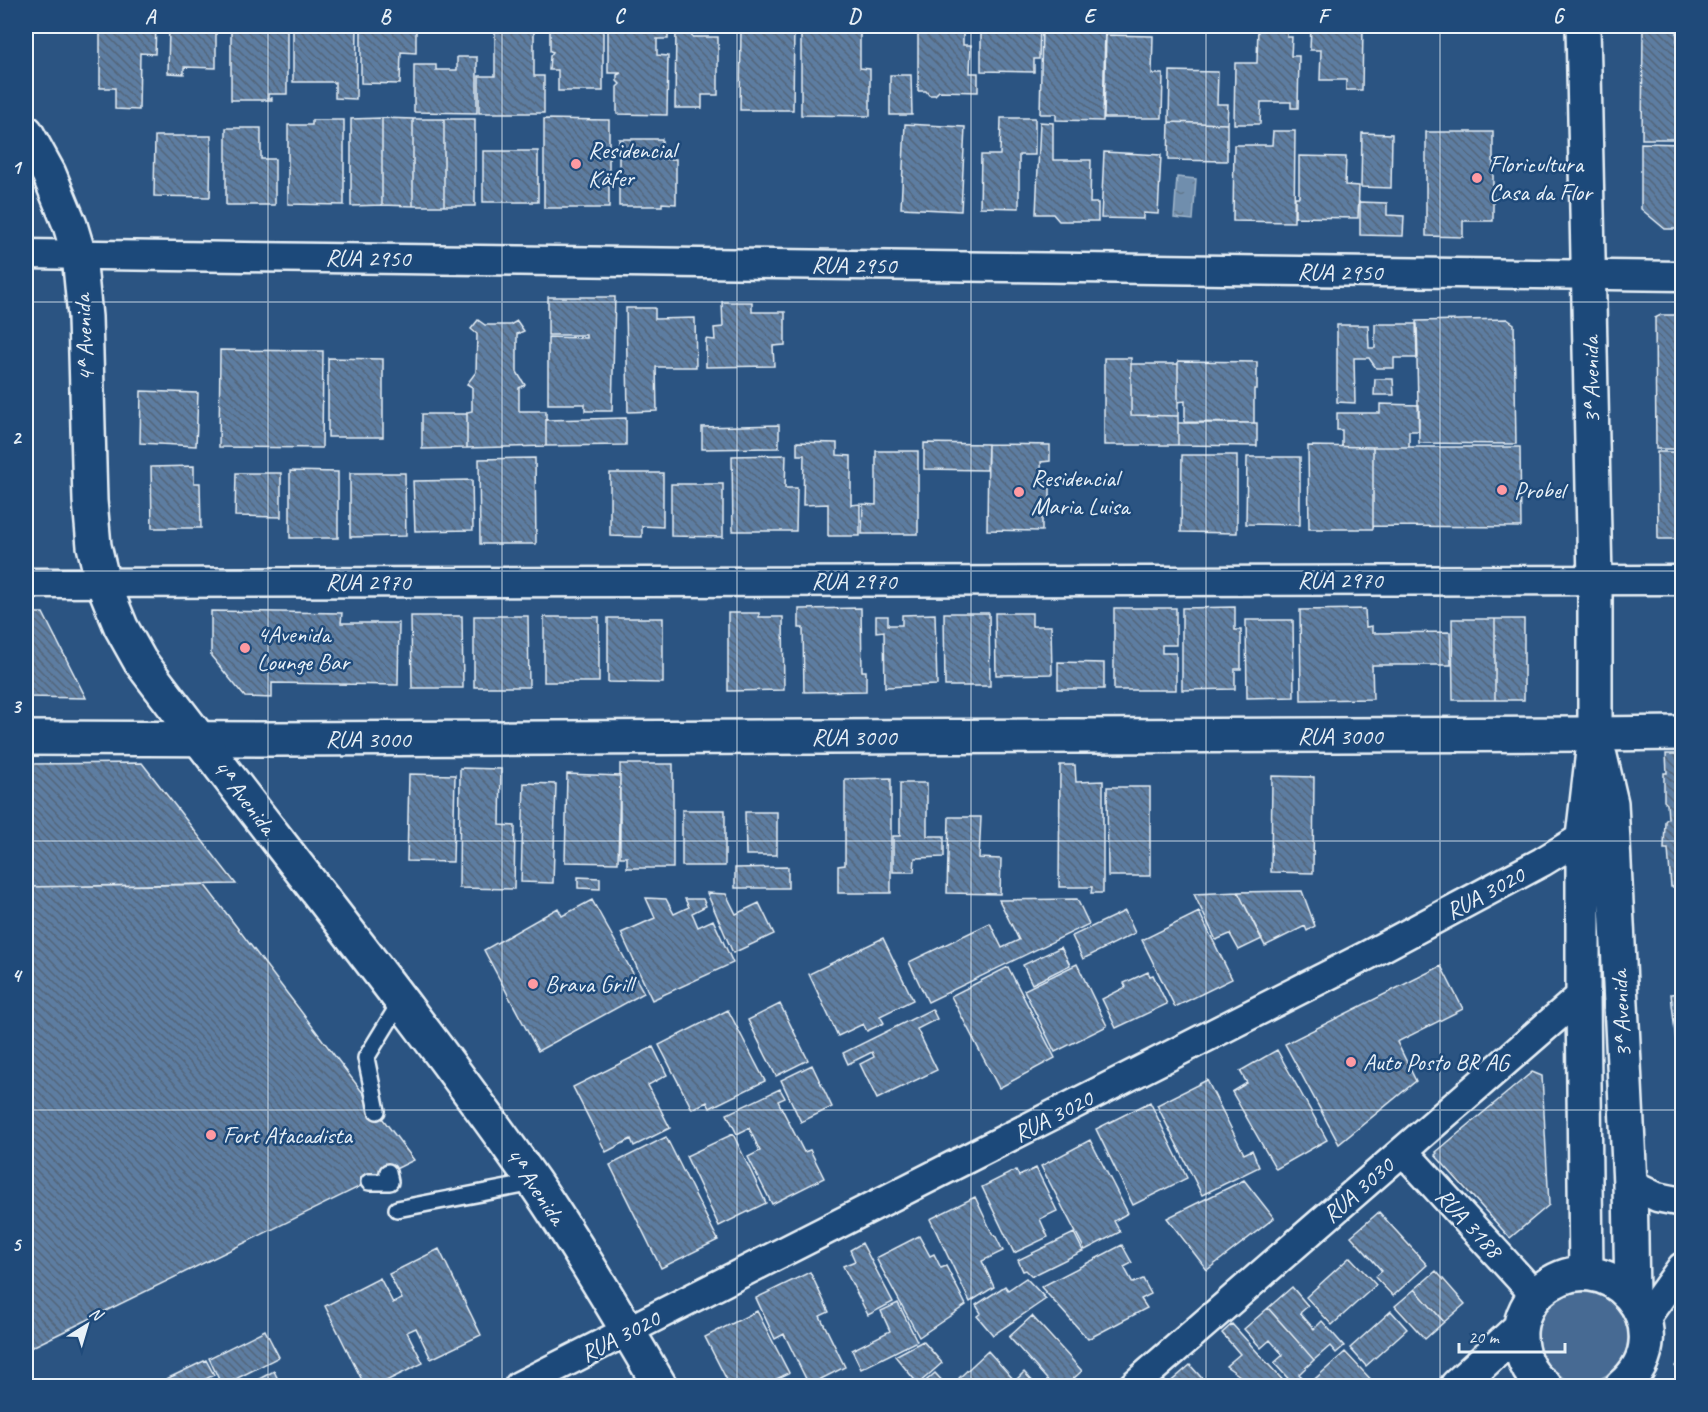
<svg xmlns="http://www.w3.org/2000/svg" width="1708" height="1412" font-family="Caveat,sans-serif">
	<defs>
		<pattern id="water-ripples" width="26" height="14" patternUnits="userSpaceOnUse" patternTransform="scale(1.5)"><rect width="26" height="14" fill="#708ead"/><path d="M2 4q2-2 4 0t4 0M15 11q2-2 4 0t4 0" fill="none" stroke="#61768a"/></pattern>
		<pattern id="building-back-hatch" width="6" height="6" patternUnits="userSpaceOnUse" patternTransform="scale(1.5)"><rect width="6" height="6" fill="#5d7da1"/><path d="M-1 5l2 2M0 0l6 6M5-1l2 2" fill="none" stroke="#53657a"/></pattern>
	</defs>
	<rect width="100%" height="100%" fill="#2b5482"/>
	<filter id="ink" filterUnits="userSpaceOnUse"><feTurbulence type="fractalNoise" baseFrequency=".0167" numOctaves="2"/><feDisplacementMap in="SourceGraphic" scale="12" xChannelSelector="R" yChannelSelector="G"/><feConvolveMatrix kernelMatrix="1 2 1 2 8 2 1 2 1" color-interpolation-filters="sRGB"/></filter>
	<g filter="url(#ink)">
		<path fill="#476b93" stroke="#98aec6" stroke-width="1.5" d="M1538 1337a45 45 0 1 1 90 0a45 45 0 1 1-90 0Z"/>
		<path fill="url(#water-ripples)" stroke="#a0b6cb" stroke-width="1.5" d="M1177,177L1196,179L1193,220L1174,218Z"/>
		<path fill="url(#building-back-hatch)" stroke="#e8f1f8" stroke-width="1.5" d="M100,26H156L155,54L140,53L139,110L115,109V88H100Z
			M169,26H216V68L184,67V74L168,73Z
			M231,26H287V94H268V98H272V100H231Z
			M293,26H357L356,99L335,98V82H293Z
			M361,26H416V53L401,52L400,84L361,83Z
			M495,26H534V76H544V113H479V76H495Z
			M550,26H603V91H558V70H549L550,56L553,52L550,51Z
			M608,26H668V39H657V55L668,56L667,115L617,114V87L620,84L617,81V75L621,73H608Z
			M676,26H692V37H718V95H702V108H675Z
			M741,26H794L793,110H740Z
			M801,26H860V68L870,69V116L801,115Z
			M981,26H1040L1039,59H1034V72L981,71Z
			M1073,26H1105L1103,121L1056,120V114H1040L1042,29L1073,30Z
			M1258,26L1288,27L1287,37H1292L1291,56H1299L1298,108H1291V102H1261L1260,124H1234L1235,63H1257Z
			M1311,26H1363L1362,90H1346V80H1320L1321,50H1310Z
			M1643,26H1677L1676,139H1642Z
			M918,29L963,30V45H971L970,73H978V92L939,91L935,95H929L926,91H918Z
			M1106,35L1153,36L1152,74H1163L1162,118H1104Z
			M457,57H477V113L414,112V65H436V70H457Z
			M1170,71L1218,72L1217,104H1228L1227,124L1169,122Z
			M890,75H911L912,115H890Z
			M382,118V205L351,206V119Z
			M382,118L413,119V206L382,205Z
			M1001,118H1035V155H1019V208L980,207L981,155H1000Z
			M413,119H444V206H413Z
			M444,119H475V206H444Z
			M544,119L609,120V208H544Z
			M312,120H344V205L288,204V125H312Z
			M1040,122L1053,123V160H1091L1090,203H1098V221H1059L1053,214H1036Z
			M1169,122L1227,124V161L1168,160Z
			M905,124L965,127L961,211L901,208Z
			M226,128H261V159H275V205H226Z
			M1273,131H1295L1294,222L1233,221L1234,145H1272Z
			M1426,132H1493V221H1463V237L1426,236Z
			M1362,133L1392,134L1391,188L1361,187Z
			M155,136H211L210,197L154,196Z
			M619,139H662V159H676V204L662,203V206H619Z
			M1641,143L1682,144V229H1665L1641,209Z
			M483,151H538V202H483Z
			M1104,152L1161,155L1158,214L1143,213V219L1101,218Z
			M1299,156L1346,157L1345,185L1359,186L1358,218L1295,217V197H1299Z
			M1360,202L1387,203V215L1404,216L1403,236L1360,235Z
			M548,297H615L612,411H585V404H548V337L586,338V335H548Z
			M722,302H752V312H785V345L773,346L774,366L706,367V339L715,340L714,328L723,327Z
			M626,308H655V319L695,318L696,367H656L657,411L628,412Z
			M26,314H27L28,431H26Z
			M1661,315H1682V449H1656L1655,318Z
			M1507,319L1514,324L1516,444L1419,443L1416,321Z
			M478,320L485,325H510L517,321L524,331L517,334V372L525,385L519,388V411H546V446L467,448V412L472,411V387L467,384L476,372L477,334L471,329Z
			M1375,324H1417L1418,358H1394V368H1376L1369,358H1354L1355,403L1337,402V325H1368L1369,348H1375Z
			M220,350L323,351L322,448L219,447Z
			M328,358L383,359V437H328Z
			M1104,358H1131V415L1178,416V445H1104Z
			M1178,361L1257,362V389H1254V423L1185,422V401L1178,402Z
			M1131,364H1178V416L1131,415Z
			M1375,379H1393L1394,395H1374Z
			M141,391L198,393L196,446L140,443Z
			M1380,404L1419,405V431H1409V447H1342V430H1337V413H1380Z
			M422,414H467V448L422,449Z
			M626,418V445L546,446V420Z
			M1178,423H1257V446L1178,445Z
			M779,425V448L702,449V427Z
			M797,442L837,443V455L851,456V505L860,504V536H828V504L803,505L804,455H797Z
			M924,443L988,444L987,470L924,469Z
			M988,444L1050,445V461L1041,462L1042,481H1050V502L1042,503V531L987,530Z
			M1308,446L1373,447V529H1309Z
			M1373,447H1520L1521,527L1373,526Z
			M876,451H918V534H862L863,504L876,505Z
			M1657,452H1682V539H1658Z
			M786,455L785,488H797L796,531H733L732,456Z
			M1182,455H1237V533L1181,532Z
			M1247,457H1300V525L1246,524Z
			M535,458L536,544H480L479,459Z
			M194,466V483H200L201,528H152L151,467Z
			M290,471L338,472V538H290Z
			M236,473H281V517L235,516Z
			M350,473H405L406,536L350,537Z
			M610,473H663V527L642,526V537L610,536Z
			M472,480L473,530L415,531L413,481Z
			M671,484H723V537L671,536Z
			M1235,607V630H1241V669H1235V689L1182,690V608Z
			M861,608L862,671H866V691L804,692L803,628H799V609Z
			M1114,608H1176V645H1162V653H1176V690H1114Z
			M1365,609L1366,627L1372,626V633L1450,632L1451,665H1372L1373,699L1301,700L1300,610Z
			M211,611L342,613L341,623H399L398,685L272,683V698L245,697L211,656Z
			M26,613H43L86,698L26,697Z
			M728,613H759V617H783L784,690L728,691Z
			M944,613H989L990,686H945Z
			M995,613H1032V626H1051L1052,674L996,675Z
			M935,614L937,685L885,687L884,631L876,632V616H888V625H902V615Z
			M411,616H462L463,688H412Z
			M474,616H528L529,687H474Z
			M544,617H599V682H544Z
			M608,618H663V683L608,682Z
			M1452,619H1495V700H1453Z
			M1495,619H1524V700H1495Z
			M1246,620H1293L1294,697L1247,698Z
			M1058,662L1104,663V689H1058Z
			M1666,754H1682V887H1671L1668,849H1664L1665,821L1668,818L1667,804L1664,801V773H1667Z
			M142,763L236,884L26,887V764Z
			M620,764H673V868H627V857H620Z
			M1060,765H1075L1076,782L1103,781V893H1091L1092,887H1059Z
			M460,768L501,769L500,825L515,826L514,889L459,888Z
			M409,774L455,775L453,862L407,861Z
			M567,774L620,776L618,863L565,862Z
			M1272,776L1314,777L1313,873L1271,872Z
			M891,778V893H838V866L845,865V779Z
			M524,783L556,784L553,883L521,882Z
			M900,783H927V836H944V857L915,858L914,872H893V836H900Z
			M1107,787H1150V876H1108Z
			M682,810H725V866H682Z
			M745,812H777V855H746Z
			M949,817H981L979,858L1001,859L1000,894L947,893Z
			M788,867V888H735V868Z
			M578,877L600,878V889L578,888Z
			M204,884L414,1160L26,1350V887Z
			M1302,891L1315,926L1307,931L1305,926L1265,946L1238,892Z
			M1238,892L1262,939L1239,950L1230,934L1216,940L1194,894Z
			M707,893L726,894L736,914L759,903L774,934L733,953Z
			M646,898L666,899L674,914L689,907L685,899H703L706,906L692,913L698,927L713,920L733,963L652,1000L621,933L655,918Z
			M1077,899L1089,924L928,1002L909,962L990,923L1002,948L1019,940L999,900Z
			M592,900L644,993L538,1051L484,950L558,908L562,916Z
			M1125,911L1135,933L1083,959L1072,936Z
			M1199,912L1232,979L1175,1007L1142,940Z
			M883,938L913,1000L880,1016L884,1023L867,1031L863,1024L838,1036L809,974Z
			M1061,947L1070,965L1032,984L1023,965Z
			M1077,964L1107,1026L1055,1052L1024,990Z
			M1441,966L1463,1009L1397,1042L1416,1081L1339,1144L1285,1044Z
			M1008,967L1055,1058L999,1088L951,996Z
			M1148,972L1150,976L1153,975L1167,1004L1116,1028L1102,999L1126,987L1124,983Z
			M1682,993V1100L1671,994Z
			M780,1004L808,1060L776,1076L748,1020Z
			M932,1009L937,1019L917,1029L937,1070L877,1099L860,1064L874,1057L872,1052L848,1064L843,1053Z
			M728,1010L765,1081L710,1108L707,1102L692,1109L659,1045Z
			M653,1047L667,1075L648,1085L670,1128L634,1146L631,1139L606,1152L573,1087Z
			M1277,1050L1327,1140L1276,1169L1232,1092L1247,1083L1240,1071Z
			M812,1065L832,1107L801,1122L781,1080Z
			M1532,1072L1542,1076L1549,1205L1510,1238L1435,1155L1437,1153L1436,1152Z
			M1207,1080L1244,1154L1252,1150L1259,1167L1202,1195L1157,1105Z
			M780,1089L785,1098L778,1101L804,1152L810,1150L824,1178L772,1204L748,1157L760,1151L749,1128L737,1134L727,1114Z
			M1150,1102L1187,1178L1133,1205L1096,1129Z
			M733,1134L766,1203L719,1226L686,1156Z
			M666,1137L718,1240L661,1268L610,1165Z
			M1090,1140L1128,1213L1114,1221L1120,1232L1085,1250L1041,1166Z
			M1036,1168L1057,1211L1040,1219L1048,1237L1014,1253L982,1187L1016,1170L1019,1176Z
			M1244,1180L1274,1218L1207,1270L1167,1218Z
			M975,1197L993,1235H995L1003,1251L982,1261L994,1287L970,1302L930,1219Z
			M1379,1212L1427,1265L1393,1296L1375,1277L1382,1271L1351,1236Z
			M1074,1233L1083,1251L1032,1276L1026,1270L1023,1271L1018,1260Z
			M919,1236L930,1256L934,1254L941,1268L946,1266L966,1305L919,1337L876,1258Z
			M862,1243L893,1302L868,1315L843,1266L855,1261L850,1250Z
			M1122,1245L1132,1263L1124,1267L1133,1283L1143,1279L1151,1294L1141,1299L1147,1308L1088,1339L1041,1287Z
			M439,1249L481,1335L431,1359L416,1328L407,1332L423,1363L376,1386H365L325,1306L380,1278L393,1303L402,1299L389,1274Z
			M1350,1257L1376,1285L1332,1325L1306,1297Z
			M1436,1271L1465,1304L1444,1322L1415,1289Z
			M810,1272L829,1312L820,1316L845,1367L809,1385L784,1334L775,1339L756,1298Z
			M1026,1278L1046,1299L993,1335L977,1316L981,1313L976,1305L1005,1286L1008,1290Z
			M1292,1287L1308,1306L1300,1313L1314,1329L1322,1321L1344,1346L1336,1353L1330,1346L1314,1360L1268,1308Z
			M1415,1289L1444,1322L1425,1339L1395,1306Z
			M898,1303L917,1341L861,1369L852,1350L890,1331L881,1311Z
			M1268,1308L1314,1360L1299,1374L1305,1380L1298,1386H1295L1274,1363L1283,1355L1270,1340L1261,1348L1244,1329Z
			M757,1311L789,1373L762,1386H730L705,1337Z
			M1391,1311L1407,1329L1366,1366L1350,1348Z
			M1032,1316L1082,1371L1065,1386H1053L1009,1337Z
			M1232,1324L1288,1386H1228L1240,1376L1226,1366L1240,1354L1222,1333Z
			M265,1330L279,1357L222,1386L209,1358Z
			M923,1341L942,1363L918,1384L895,1356Z
			M988,1351L1015,1381L1020,1386H966L959,1378Z
			M1345,1352L1377,1386H1307Z
			M1682,1359V1375L1675,1366Z
			M206,1360L214,1375L191,1386H152Z
			M1190,1365L1209,1386H1166Z
			M274,1371L281,1386H246Z
			M1024,1372L1037,1386H1020L1015,1381Z
			M935,1373L947,1386H920Z"/>
		<g fill="none" stroke-linecap="round" stroke-linejoin="round">
			<g stroke="#e8f1f8" stroke-width="20">
				<path id="service" d="M377,1111L366,1058L401,1001
					M369,1182H390L388,1172
					M397,1209L534,1183"/>
			</g>
			<g stroke="#e8f1f8" stroke-width="33">
				<path id="minor" d="M26,254L1682,276
					M26,583L1682,580
					M1403,1151L1535,1295
					M1630,1184L1657,1197L1682,1202
					M1644,1320L1682,1267
					M519,1386L1368,955L1542,862L1583,837
					M1133,1386L1583,994"/>
			</g>
			<g stroke="#e8f1f8" stroke-width="38">
				<path id="tertiary" d="M26,738L270,739L1595,734"/>
			</g>
			<g stroke="#e8f1f8" stroke-width="38">
				<path id="secondary" d="M1595,734L1682,733"/>
			</g>
			<g stroke="#e8f1f8" stroke-width="38">
				<path id="primary" d="M1583,26L1595,580V734L1583,837V994L1586,1273
					M26,132L49,174L70,225L79,255L85,317L90,501L94,546L103,583L121,627L140,661C271,835 409,1004 534,1182C579,1248 620,1317 660,1386
					M1600,756L1611,803L1630,1184L1632,1296
					M1457,1386L1520,1328
					M1545,1386C1527,1374 1519,1352 1520,1331C1521,1317 1529,1300 1540,1291C1606,1234 1688,1330 1622,1386"/>
			</g>
			<use href="#service" stroke="#1f4a7a" stroke-width="15"/>
			<use href="#minor" stroke="#1f4a7a" stroke-width="28"/>
			<use href="#tertiary" stroke="#1f4a7a" stroke-width="33"/>
			<use href="#secondary" stroke="#1f4a7a" stroke-width="33"/>
			<use href="#primary" stroke="#1f4a7a" stroke-width="33"/>
		</g>
	</g>
	<path fill="none" stroke="#e8f1f8" stroke-width="1.5" stroke-opacity="0.55" d="M268,26V1386M502,26V1386M737,26V1386M971,26V1386M1206,26V1386M1440,26V1386M26,302H1682M26,571H1682M26,841H1682M26,1110H1682"/>
	<g fill="#ff9aa2" stroke="#1f4a7a" stroke-width="2">
		<circle cx="576" cy="164" r="6"/>
		<circle cx="1477" cy="178" r="6"/>
		<circle cx="1502" cy="490" r="6"/>
		<circle cx="1019" cy="492" r="6"/>
		<circle cx="245" cy="648" r="6"/>
		<circle cx="533" cy="984" r="6"/>
		<circle cx="1351" cy="1062" r="6"/>
		<circle cx="211" cy="1135" r="6"/>
	</g>
	<g text-anchor="middle" stroke-width="5" stroke-linejoin="round" paint-order="stroke">
		<g font-size="24" fill="#e8f1f8" stroke="#1f4a7a" text-anchor="start">
			<text x="588" y="158">Residencial<tspan x="588" dy="28">Käfer</tspan></text>
			<text x="1489" y="172">Floricultura<tspan x="1489" dy="28">Casa da Flor</tspan></text>
			<text x="1031" y="486">Residencial<tspan x="1031" dy="28">Maria Luisa</tspan></text>
			<text x="1514" y="498">Probel</text>
			<text x="257" y="642">4Avenida<tspan x="257" dy="28">Lounge Bar</tspan></text>
			<text x="545" y="992">Brava Grill</text>
			<text x="1363" y="1070">Auto Posto BR AG</text>
			<text x="223" y="1143">Fort Atacadista</text>
		</g>
		<g font-size="24" fill="#e8f1f8" stroke="#1f4a7a">
			<text transform="translate(368 258) rotate(1)" y="8">RUA 2950</text>
			<text transform="translate(854 265) rotate(1)" y="8">RUA 2950</text>
			<text transform="translate(1340 272) rotate(1)" y="8">RUA 2950</text>
			<text transform="translate(84 338) rotate(-93)" y="8">4ª Avenida</text>
			<text transform="translate(1591 380) rotate(-91)" y="8">3ª Avenida</text>
			<text x="1340" y="588">RUA 2970</text>
			<text x="854" y="589">RUA 2970</text>
			<text x="368" y="590">RUA 2970</text>
			<text x="1340" y="744">RUA 3000</text>
			<text x="854" y="745">RUA 3000</text>
			<text x="368" y="747">RUA 3000</text>
			<text transform="translate(244 797) rotate(52)" y="8">4ª Avenida</text>
			<text transform="translate(1485 893) rotate(-28)" y="8">RUA 3020</text>
			<text transform="translate(1621 1014) rotate(-93)" y="8">3ª Avenida</text>
			<text transform="translate(1053 1116) rotate(-27)" y="8">RUA 3020</text>
			<text transform="translate(535 1186) rotate(55)" y="8">4ª Avenida</text>
			<text transform="translate(1358 1190) rotate(-41)" y="8">RUA 3030</text>
			<text transform="translate(1469 1223) rotate(47)" y="8">RUA 3188</text>
			<text transform="translate(620 1336) rotate(-27)" y="8">RUA 3020</text>
		</g>
	</g>
	<rect width="1708" height="1412" fill="none" stroke="#1f4a7a" stroke-width="66"/>
	<g transform="translate(87 1325) rotate(37)" stroke="#1f4a7a" stroke-width="4.5" paint-order="stroke">
	<path d="M0-4.5L10 22L0 15L-10 22Z" fill="#e8f1f8"/>
	<text y="-9" font-size="16" font-weight="bold" text-anchor="middle" fill="#e8f1f8">N</text>
	</g>
	<path d="M1459 1343v9h106v-9" fill="none" stroke="#e8f1f8" stroke-width="3"/>
	<text x="1468" y="1343" font-size="18" fill="#e8f1f8" stroke="#1f4a7a" stroke-width="4.5" paint-order="stroke">20 m</text>
	<rect x="33" y="33" width="1642" height="1346" fill="none" stroke="#e8f1f8" stroke-width="2"/>
	<g font-size="20" text-anchor="middle" font-weight="bold" fill="#e8f1f8">
		<text x="150" y="23">A</text>
		<text x="385" y="23">B</text>
		<text x="619" y="23">C</text>
		<text x="854" y="23">D</text>
		<text x="1089" y="23">E</text>
		<text x="1323" y="23">F</text>
		<text x="1558" y="23">G</text>
		<text x="16" y="174">1</text>
		<text x="16" y="444">2</text>
		<text x="16" y="713">3</text>
		<text x="16" y="982">4</text>
		<text x="16" y="1251">5</text>
	</g>
</svg>
